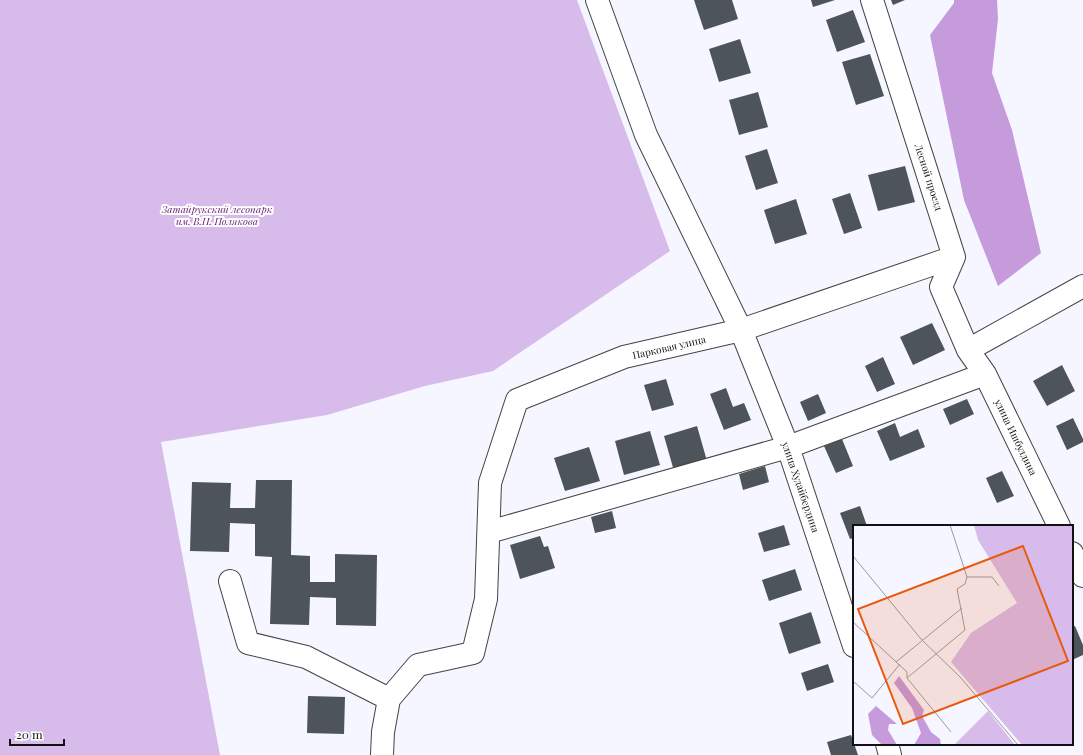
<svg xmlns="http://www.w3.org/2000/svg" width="1083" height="755" font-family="'Playfair Display',serif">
	<rect width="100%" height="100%" fill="#f5f6ff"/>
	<path fill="#d7bceb" d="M0,0H577L670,251L493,371L425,386L327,415L161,442L220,755H0Z"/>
	<path fill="#c59bdc" d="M954,0H997L998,19L992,73L1012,130L1041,253L998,286L964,200L930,35L954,3Z"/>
	<path fill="#4d545a" d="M694,0H732L738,19L704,30Z
		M811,0H835L813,7Z
		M891,0H905L893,5Z
		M853,10L865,42L837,52L826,20Z
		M740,39L751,73L719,82L709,49Z
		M870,54L884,96L856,105L842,62Z
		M758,92L768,127L739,135L729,100Z
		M767,149L778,183L756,190L745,156Z
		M905,166L915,202L878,211L868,175Z
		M850,193L862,228L844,234L832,199Z
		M796,199L807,234L775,244L764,210Z
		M932,323L945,350L913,365L900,337Z
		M883,357L895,384L877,392L865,366Z
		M1062,365L1075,391L1047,406L1033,381Z
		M666,379L674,405L652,411L644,385Z
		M726,388L733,407L744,403L751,420L724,430L710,394Z
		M818,394L826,413L808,421L800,402Z
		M967,399L974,414L950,425L943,409Z
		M1073,418L1083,439V442L1067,450L1056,426Z
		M895,423L900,437L918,429L925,447L890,461L877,431Z
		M697,426L707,461L674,471L664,436Z
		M650,431L660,465L624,475L615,441Z
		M842,439L853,466L836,473L824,446Z
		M589,447L600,481L565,491L554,458Z
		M765,466L769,482L743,490L739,474Z
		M1002,471L1014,496L997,503L986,478Z
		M256,480H292L291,555L310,556V582H335V554L377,555L376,626L336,625V598L310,597L309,625L270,624L272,557L255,556V524L230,523L229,552L190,551L192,482L231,483L230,508H255Z
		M860,506L867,526H854V538L850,539L840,513Z
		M612,511L616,528L595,533L591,517Z
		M784,525L790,545L764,552L758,533Z
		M540,536L544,547L548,546L555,568L520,579L510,545Z
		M795,569L802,590L769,601L762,580Z
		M811,612L821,643L789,654L779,623Z
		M1075,626L1083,645V655L1072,660V627Z
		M828,664L834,682L807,691L801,673Z
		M308,696L345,697L344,734L307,733Z
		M851,735L858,755H831L827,742Z"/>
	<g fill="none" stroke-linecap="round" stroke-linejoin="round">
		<g stroke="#444" stroke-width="24">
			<path id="minor" d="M597,0L646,135L741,330L788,447L854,646
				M872,0L954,257L941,287L968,350L985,374L1059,526
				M968,350L1083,286
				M489,532L788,447L985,374
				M1072,553L1083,576
				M230,581L248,643L306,657L389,699
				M887,744L890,755
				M382,755L383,732L389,699L418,665L473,653L486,599L490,483L517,400L624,357L741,330L954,257"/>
		</g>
		<use href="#minor" stroke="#fff" stroke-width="22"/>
	</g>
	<g text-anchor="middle" stroke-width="4" stroke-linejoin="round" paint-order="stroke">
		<g font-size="10" fill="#111" stroke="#fff">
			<text transform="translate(929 177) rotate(72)" y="4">Лесной проезд</text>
			<text transform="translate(669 347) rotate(-13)" y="4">Парковая улица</text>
			<text transform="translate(1016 437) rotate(64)" y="4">улица Ишбулдина</text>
			<text transform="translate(801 487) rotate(71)" y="4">улица Худайбердина</text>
		</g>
		<g font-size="10" font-style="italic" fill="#621e6b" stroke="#fff">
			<text x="217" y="213">Затайрукский лесопарк<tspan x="217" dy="12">им. В.Н. Полякова</tspan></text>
		</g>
	</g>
	<g transform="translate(853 525)">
		<rect width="220" height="220" fill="#f5f6ff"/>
		<path d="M121,0H220V220H169L98,137L118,108L164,78L125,15ZM135,186L162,220H101Z" fill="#d7bceb"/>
		<path d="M46,151L71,185L69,191L78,207L87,214L88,220H61L68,208L59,183L41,158ZM23,181L44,199H36L35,205L44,220H29L19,210L15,189Z" fill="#c59bdc"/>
		<path fill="none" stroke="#9a9aa0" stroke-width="1" d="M0,31L68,114L108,153L165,220M114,52H139L146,61M0,97L54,147V153L98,207M43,137L109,83M54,153L112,105L104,64L112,59L114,52L97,0M0,156L19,173L47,139"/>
		<path fill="#e8590c" fill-opacity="0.15" stroke="#e8590c" stroke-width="2" d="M170,21L215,136L50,199L5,84Z"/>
		<rect width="220" height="220" fill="none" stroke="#111" stroke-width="2"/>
	</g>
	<path d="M10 739v6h54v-6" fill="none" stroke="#111111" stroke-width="2"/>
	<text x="16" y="739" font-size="12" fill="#111111" stroke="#ffffff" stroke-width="3" paint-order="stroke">20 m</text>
</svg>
